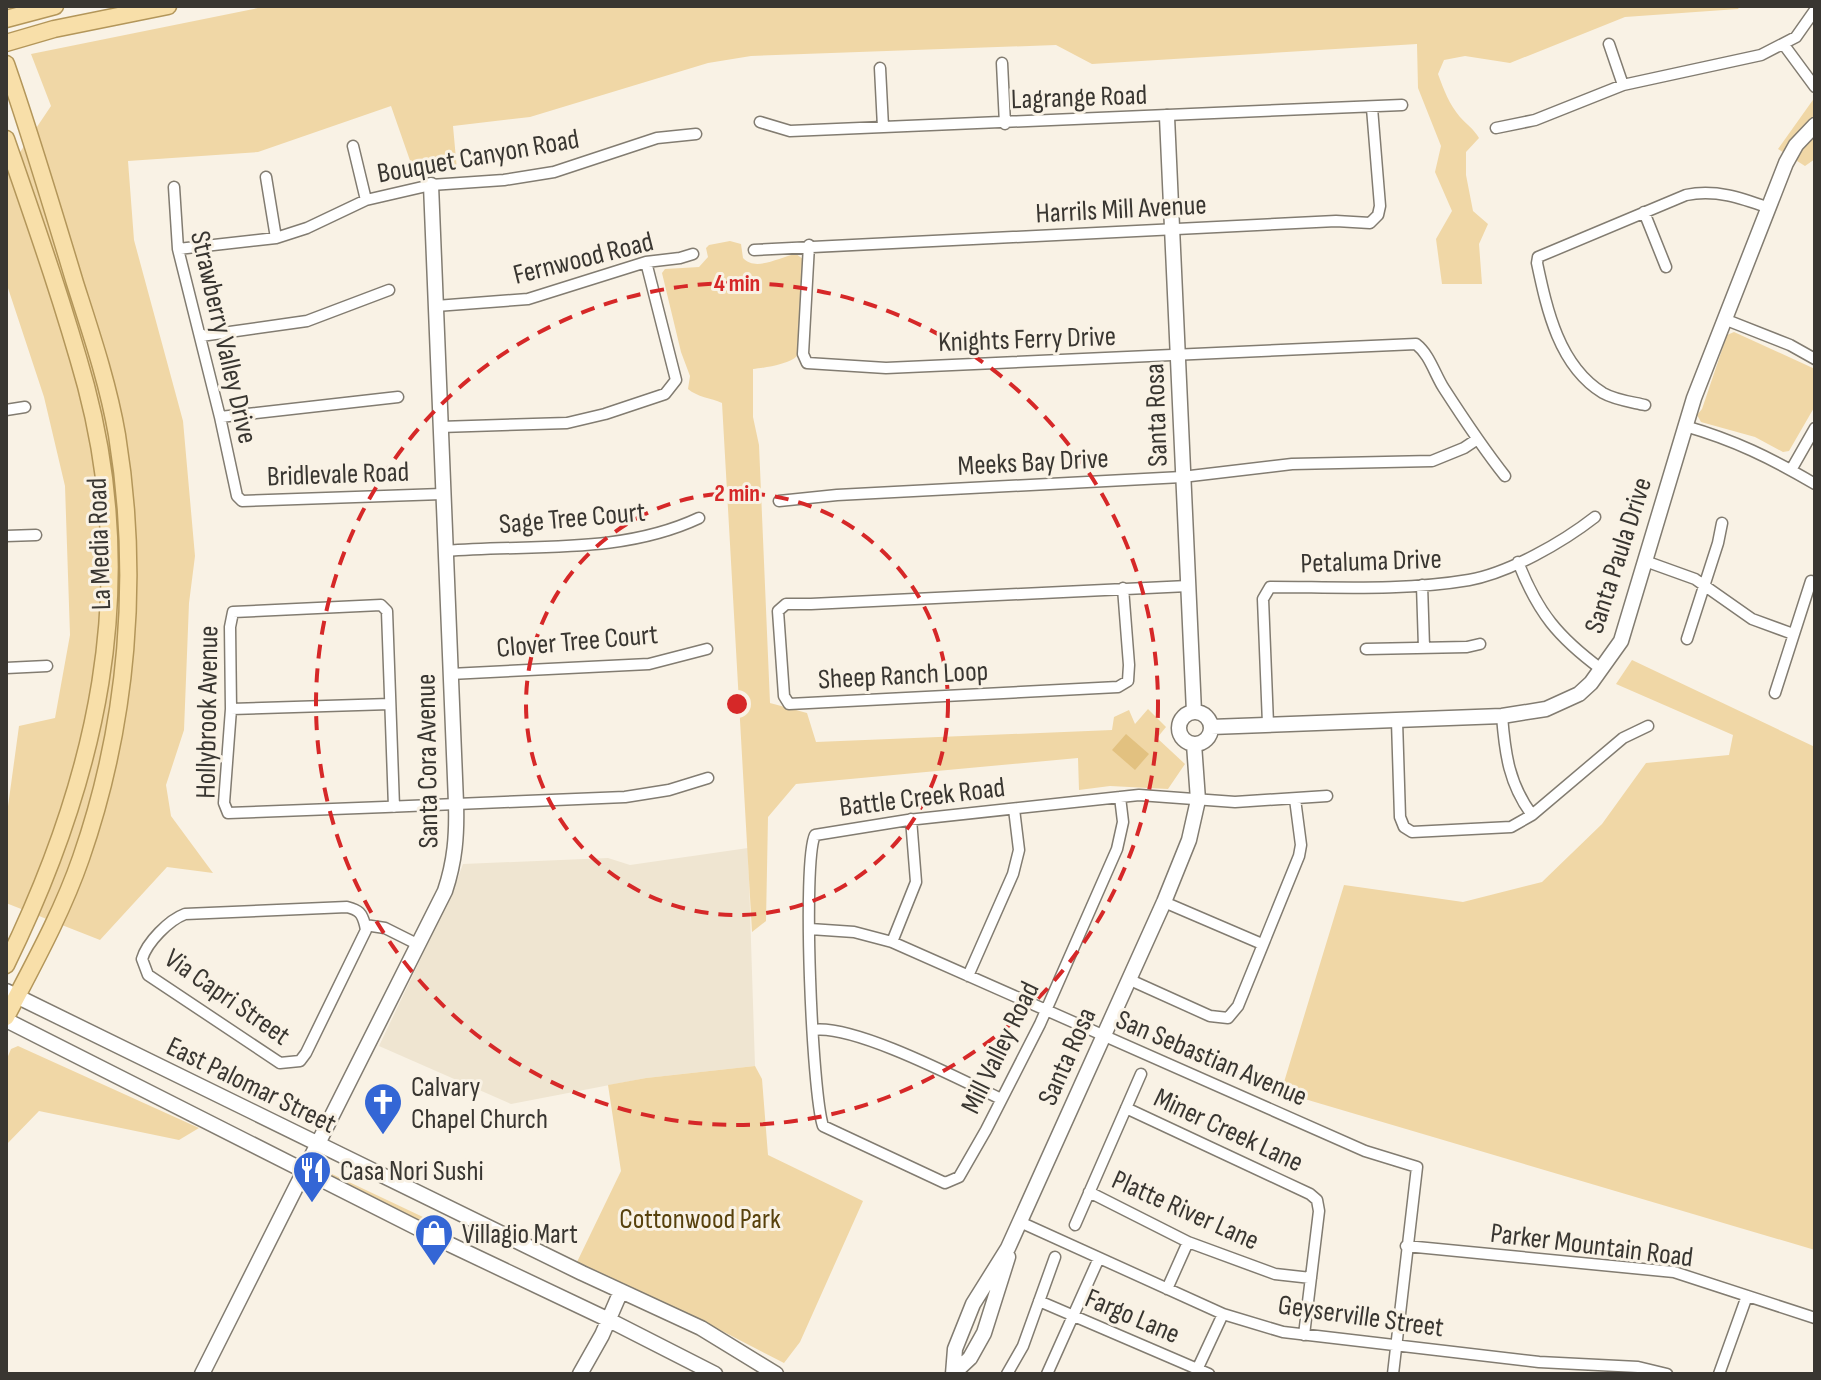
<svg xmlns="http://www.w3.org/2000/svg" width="1821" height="1380" font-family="'Sofia Sans Condensed',sans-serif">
	<rect width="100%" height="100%" fill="#f9f2e5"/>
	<path fill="#efe5d1" d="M748,848L755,1066L646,1078L511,1104L379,1046L453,891L463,864L608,858L630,865Z"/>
	<path fill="#f0d7a6" d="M268,6H1740L1738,9L1625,17L1510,63L1465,56L1444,60L1438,74C1444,90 1449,104 1460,117C1467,125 1473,128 1479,138L1466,152V175L1473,211L1488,224L1479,244L1482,284H1442L1436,239L1452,211L1435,172L1441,146L1418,88L1417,44L1092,64L1056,45L751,56L708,63L530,117L453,126L457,170L414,172L391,106L258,152L128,161L134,240L183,421L195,556L189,603L184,730L166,785L171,816L213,873L167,867L100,940L6,903V821L19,726L55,718L70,635L65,486L44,397L6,282V173L51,106L31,54Z
		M1815,97V159L1805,166L1778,149Z
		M730,241L741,244L743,258C756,272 779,257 796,254L803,259L797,356C790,364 764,368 753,369V417L759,445L770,703L807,713L816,742L1112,730L1114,717L1129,710L1135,724L1148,709L1166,727L1157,738L1185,764L1168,789L1110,786L1079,790L1078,758L796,784L768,817L766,921L752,932L722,403C711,398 697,397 688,389L690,376L681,352L662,273L665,269L699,267L708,257L706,248L709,245Z
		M1734,332L1815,369V406L1789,451L1783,452L1755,437L1701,422L1697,415L1702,409L1727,335Z
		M1632,660L1815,747V1250L1281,1092L1344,885L1463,902L1542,882L1602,824L1646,763L1729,755L1733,735L1616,684Z
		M18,1046L199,1128L179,1140L39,1111L6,1145V1061L11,1049Z
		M755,1066L762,1079L768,1155L863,1201L800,1342L784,1363L695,1317L577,1262L621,1171L608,1085L646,1078Z
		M332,1174L442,1226L440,1231L330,1177Z"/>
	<path fill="#e2c180" d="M1126,734L1149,754L1135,770L1112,750Z"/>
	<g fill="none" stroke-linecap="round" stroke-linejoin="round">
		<g stroke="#827c71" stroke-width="13">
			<path id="street" d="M1609,44L1623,85
				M1784,45L1815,87
				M1002,63L1005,124
				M880,68L883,127
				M760,122L790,131L1402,105
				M1496,128L1535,120L1623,85L1761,55L1796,37L1815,10
				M353,146L366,200
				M266,177L276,238
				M174,187L178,249L220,417L237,496L242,501L442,494
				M1644,212L1666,267
				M809,245L803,354L807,363L886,368L1416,344C1429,354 1434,372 1443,387C1463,418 1482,447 1505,476
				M178,249L276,238L307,228L366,200L431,185L504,180L554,172L657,138L696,134
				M754,250L1336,221L1370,223L1378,215L1380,206L1372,108
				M436,306L528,299L646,262L680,258L693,254
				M1724,319L1790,345L1815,359
				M201,336L307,321L389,290
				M1645,405C1632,402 1615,400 1603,393C1559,366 1547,310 1537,263L1538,257L1686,195C1716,189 1741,198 1769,208
				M6,410L25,407
				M220,417L398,397
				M1685,426C1734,440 1771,458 1815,484
				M440,427L567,423L605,414L665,394L676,380L646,262
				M1791,470L1815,428
				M779,501L837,495L1182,477L1292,464L1432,461L1464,448L1476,440
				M6,536L36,535
				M446,551C531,544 620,555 699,518
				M1645,561L1695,579L1752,619L1793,634
				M1518,562C1538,613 1558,637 1601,669
				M1422,585L1424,647
				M1123,588L1129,665L1128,681L1118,687L789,704L784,696L778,611L786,604H811L1188,586
				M1687,639L1718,543L1722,523
				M1366,649L1467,647L1480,644
				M6,668L47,666
				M450,674L649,664L707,649
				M1775,693L1811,581
				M231,709L390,704
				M1502,716C1505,754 1509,784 1532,815
				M1397,721L1400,817L1404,827L1412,832L1511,827L1532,815L1623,738L1648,726
				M1268,724L1263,599L1270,587C1335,587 1404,591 1469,580C1509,573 1563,542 1595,517
				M1120,797L1123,822L1117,849L1040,1024L986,1130L959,1177L945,1183L823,1126C812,1093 802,862 815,835L908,820L1139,795L1235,802L1327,796
				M394,807L387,611L381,605L233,612L230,627L231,709L224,803L228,813L385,807L625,797L669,790L708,778
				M1164,902L1262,944
				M365,925C362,913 359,910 347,907L185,914C169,920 147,942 142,959L148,975L280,1063L300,1061L306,1053L366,930L365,925L385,928L417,944
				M810,929L854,932L892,942L1365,1151L1417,1167L1393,1374
				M892,942L916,882L911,819
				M968,976L1013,874L1019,850L1014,809
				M1128,979L1210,1016L1228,1018L1238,1006L1299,856L1301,845L1295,799
				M813,1030C854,1024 959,1079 1001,1099
				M1126,1108L1310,1194L1317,1200L1319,1211L1304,1335
				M1089,1192L1188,1242L1275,1274L1311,1278
				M1020,1222L1223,1314L1283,1332L1539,1362L1638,1367L1667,1374
				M1075,1225L1141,1074
				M1406,1246L1674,1272L1815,1318
				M1167,1289L1188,1242
				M1039,1301L1209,1374
				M1196,1372L1223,1314
				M1007,1374L1023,1346L1055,1257
				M1047,1374L1099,1258
				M1719,1374L1747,1296"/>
		</g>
		<g stroke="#827c71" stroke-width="17">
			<path id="secondary" d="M1167,117L1194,712
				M1179 728a16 16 0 1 1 32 0a16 16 0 1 1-32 0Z
				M1211,727L1502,716L1546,709L1579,694L1591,683L1621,641L1694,398L1786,163L1796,145L1815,125
				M6,991L582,1273L701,1328L776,1374
				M6,1020L451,1245L609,1320L715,1374
				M202,1374L445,891C455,861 457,835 456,803L431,185
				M580,1374L602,1335L621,1291
				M953,1374L955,1349L973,1304L1008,1248L1164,902L1189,840L1198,800L1194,744
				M953,1374L970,1358L984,1333L1008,1257"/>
		</g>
		<g stroke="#b3965a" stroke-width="19">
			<path id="primary" d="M6,19L55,6
				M6,43L54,29L168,6
				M6,64C31,136 53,210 75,283C91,333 108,383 117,435C140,576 128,723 81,858C62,913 33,965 6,1017
				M6,139C34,220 63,302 86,386C140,590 97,779 6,965"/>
		</g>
		<use href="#street" stroke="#fff" stroke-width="10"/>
		<use href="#secondary" stroke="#fff" stroke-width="14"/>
		<use href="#primary" stroke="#f8dfa9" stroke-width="16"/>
	</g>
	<g fill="none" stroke="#d62828" stroke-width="4" stroke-dasharray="14 10">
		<circle cx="737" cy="704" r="211"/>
		<circle cx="737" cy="704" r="421"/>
	</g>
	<defs>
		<g id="church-pin" transform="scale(2)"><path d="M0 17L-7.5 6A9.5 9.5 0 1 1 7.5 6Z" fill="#3466d5" stroke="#f9f2e5"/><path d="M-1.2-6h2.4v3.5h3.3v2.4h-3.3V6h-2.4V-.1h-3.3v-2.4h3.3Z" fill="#fff"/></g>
		<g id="restaurant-pin" transform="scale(2)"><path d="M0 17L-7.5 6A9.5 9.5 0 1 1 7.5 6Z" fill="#3466d5" stroke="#f9f2e5"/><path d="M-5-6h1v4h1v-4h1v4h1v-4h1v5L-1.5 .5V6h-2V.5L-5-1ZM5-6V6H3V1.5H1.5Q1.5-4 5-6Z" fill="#fff"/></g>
		<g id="shop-pin" transform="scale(2)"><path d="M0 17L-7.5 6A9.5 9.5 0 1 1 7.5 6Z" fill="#3466d5" stroke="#f9f2e5"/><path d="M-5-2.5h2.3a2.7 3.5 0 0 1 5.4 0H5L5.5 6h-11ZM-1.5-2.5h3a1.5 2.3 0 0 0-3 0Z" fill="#fff"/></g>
	</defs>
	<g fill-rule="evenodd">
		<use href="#church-pin" x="383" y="1102"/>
		<use href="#restaurant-pin" x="312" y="1170"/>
		<use href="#shop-pin" x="434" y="1233"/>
	</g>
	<g text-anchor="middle" stroke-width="6" stroke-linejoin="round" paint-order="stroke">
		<g font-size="28" fill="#393631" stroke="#f9f2e5">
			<text transform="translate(1079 96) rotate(-2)" y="10">Lagrange Road</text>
			<text transform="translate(478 155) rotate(-10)" y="10">Bouquet Canyon Road</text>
			<text transform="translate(1121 208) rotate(-3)" y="10">Harrils Mill Avenue</text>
			<text transform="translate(583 257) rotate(-14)" y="10">Fernwood Road</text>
			<text transform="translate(225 337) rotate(77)" y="10">Strawberry Valley Drive</text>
			<text transform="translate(1027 338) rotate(-2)" y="10">Knights Ferry Drive</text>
			<text transform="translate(1155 415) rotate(-92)" y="10">Santa Rosa</text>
			<text transform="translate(1033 461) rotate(-3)" y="10">Meeks Bay Drive</text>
			<text transform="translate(338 473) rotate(-2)" y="10">Bridlevale Road</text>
			<text transform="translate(572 517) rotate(-5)" y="10">Sage Tree Court</text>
			<text transform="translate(98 544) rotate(-92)" y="10">La Media Road</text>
			<text transform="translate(1617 555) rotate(-72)" y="10">Santa Paula Drive</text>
			<text transform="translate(1371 560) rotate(-2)" y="10">Petaluma Drive</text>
			<text transform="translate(577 640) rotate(-5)" y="10">Clover Tree Court</text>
			<text transform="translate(903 674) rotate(-3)" y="10">Sheep Ranch Loop</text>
			<text transform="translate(206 712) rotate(-89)" y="10">Hollybrook Avenue</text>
			<text transform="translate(426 761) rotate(-91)" y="10">Santa Cora Avenue</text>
			<text transform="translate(922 796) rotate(-7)" y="10">Battle Creek Road</text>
			<text transform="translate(228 996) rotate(35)" y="10">Via Capri Street</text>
			<text transform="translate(999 1047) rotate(-64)" y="10">Mill Valley Road</text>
			<text transform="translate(1066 1056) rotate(-66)" y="10">Santa Rosa</text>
			<text transform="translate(1212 1057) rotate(23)" y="10">San Sebastian Avenue</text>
			<text transform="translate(252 1084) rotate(26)" y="10">East Palomar Street</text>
			<text transform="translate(1229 1129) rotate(25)" y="10">Miner Creek Lane</text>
			<text transform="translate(1186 1209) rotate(24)" y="10">Platte River Lane</text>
			<text transform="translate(1592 1244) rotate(7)" y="10">Parker Mountain Road</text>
			<text transform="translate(1133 1315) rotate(23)" y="10">Fargo Lane</text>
			<text transform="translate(1361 1315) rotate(8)" y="10">Geyserville Street</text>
		</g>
		<g font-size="28" fill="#393631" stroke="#f9f2e5" text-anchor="start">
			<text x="411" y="1096">Calvary<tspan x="411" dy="32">Chapel Church</tspan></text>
			<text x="340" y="1180">Casa Nori Sushi</text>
			<text x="462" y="1243">Villagio Mart</text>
		</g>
		<g font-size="28" fill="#57410c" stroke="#f9f2e5">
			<text x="700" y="1228">Cottonwood Park</text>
		</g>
	</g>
	<circle cx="737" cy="704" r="12" fill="#d62828" stroke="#f9f2e5" stroke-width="4"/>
	<g font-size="24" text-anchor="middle" font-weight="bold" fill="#d62828" stroke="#f9f2e5" stroke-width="6" stroke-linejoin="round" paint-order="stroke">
		<text x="737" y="291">4 min</text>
		<text x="737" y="501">2 min</text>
	</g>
	<rect width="1821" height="1380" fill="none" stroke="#393631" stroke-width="16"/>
</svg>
